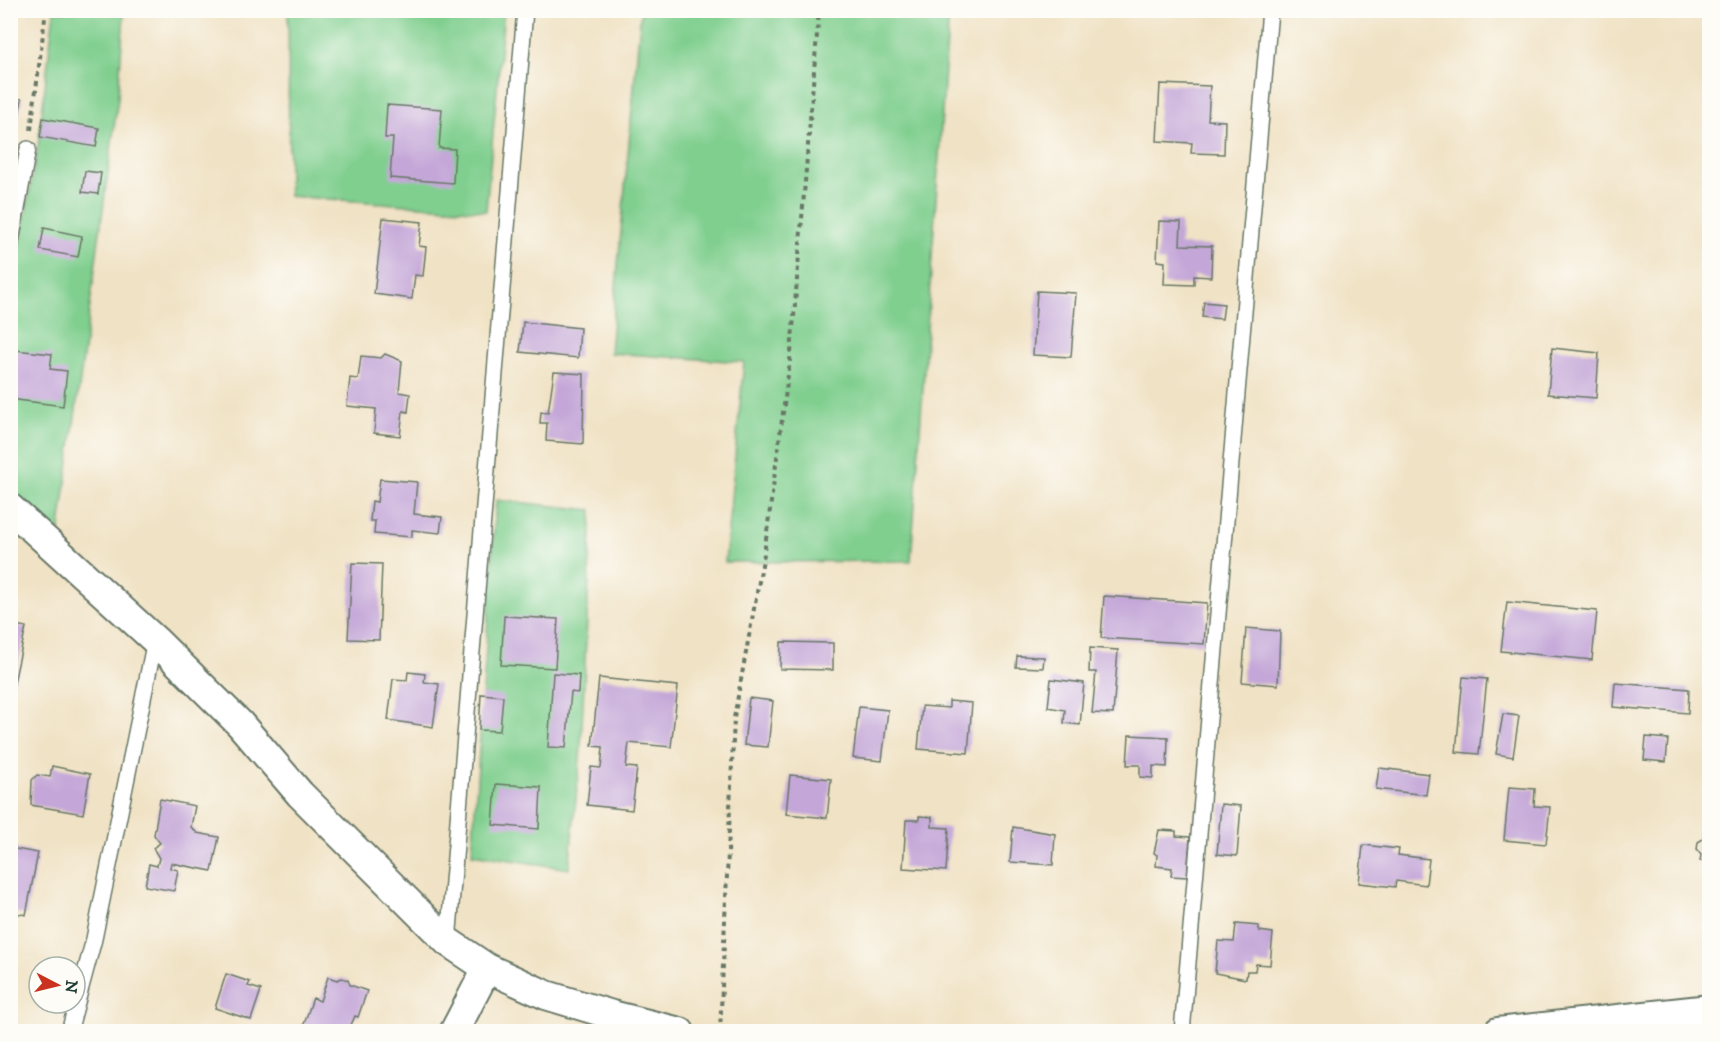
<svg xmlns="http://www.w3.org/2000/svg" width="1720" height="1042" font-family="'IM FELL DW Pica',serif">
	<rect width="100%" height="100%" fill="#fdfcf7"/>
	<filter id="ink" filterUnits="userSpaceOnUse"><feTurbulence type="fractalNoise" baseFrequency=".0167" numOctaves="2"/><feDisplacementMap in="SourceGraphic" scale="12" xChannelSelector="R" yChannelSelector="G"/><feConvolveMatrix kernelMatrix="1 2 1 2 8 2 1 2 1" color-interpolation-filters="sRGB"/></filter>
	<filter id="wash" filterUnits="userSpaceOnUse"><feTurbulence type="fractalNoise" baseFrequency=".008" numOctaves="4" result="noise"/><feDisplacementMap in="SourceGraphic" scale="24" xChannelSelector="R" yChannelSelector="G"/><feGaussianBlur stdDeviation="1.35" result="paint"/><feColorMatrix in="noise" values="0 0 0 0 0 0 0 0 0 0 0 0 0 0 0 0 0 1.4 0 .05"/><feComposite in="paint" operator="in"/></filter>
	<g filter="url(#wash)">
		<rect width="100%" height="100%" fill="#f0e2c4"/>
		<path fill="#80cf8f" stroke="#508662" stroke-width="1.5" d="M95,10L124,14L118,98L59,535L11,492V290L37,154L54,11Z
			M641,10L949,11L911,561L725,562L744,362L610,353Z
			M288,11H504L486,211L289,196Z
			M496,500L592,510L581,748L569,869L472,854Z"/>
		<g id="blocks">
			<path fill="#c4a7d8" d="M1160,84L1210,86L1208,120L1225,121L1224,154L1191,153L1192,143L1157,141Z
				M10,97L22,99L15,136L10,135Z
				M387,105L442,109L439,148L455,149L453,183L390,178L393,138H385Z
				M43,118L99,128L96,147L40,137Z
				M85,171L101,173L98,194L82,192Z
				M383,218L422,222L419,246L426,247L423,276L415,275L412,299L374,294Z
				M1159,221L1181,222L1180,245L1212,246L1211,277L1194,276V285L1164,284L1165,262L1157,261Z
				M44,228L82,236L78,257L40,250Z
				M1037,291L1076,293L1071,357L1033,355Z
				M1204,302L1224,304L1222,319L1202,317Z
				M523,322L580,328L578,358L520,352Z
				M1552,348L1599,353L1596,398L1548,394Z
				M15,350L52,354L50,369L67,371L63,406L10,399Z
				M385,354L402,361L399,392L410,394L408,412L403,411L400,436L374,433L376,409L347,406L350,378L358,379L361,356L381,358Z
				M554,372L584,374L583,444L546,441L547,423H540L541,412L548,413Z
				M380,479L417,482L414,514L442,517L440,533L412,530V537L374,534L375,521H370L372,501L377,502Z
				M352,563L382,564L379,640L348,639Z
				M1104,596L1207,603L1204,644L1101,638Z
				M1507,602L1597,611L1592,660L1501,651Z
				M504,616L558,619L555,668L501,665Z
				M10,624L26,627L11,697H10Z
				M1246,628L1280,631L1278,685L1242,682Z
				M781,642L833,643V670L780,669Z
				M1090,648L1118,650L1113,714L1092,713L1096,672H1089Z
				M1017,656L1044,657L1043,668L1016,667Z
				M408,672L425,674L424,682L439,684L433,727L388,720L393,679L407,680Z
				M553,673L579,675L578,693L571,692L566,748L548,747Z
				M1463,677L1487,679L1479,754L1456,752Z
				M599,678L678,686L671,747L629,743L626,767L637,768L632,810L587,805L591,767L601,768L603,747L592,746Z
				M1051,679L1084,683L1080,725L1064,723L1065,710L1048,707Z
				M1615,683L1689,689L1688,713L1613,707Z
				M481,694L503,696L500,731L479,730Z
				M749,698L773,701L768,747L744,745Z
				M949,701L972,703L968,753L918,749L922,706L949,708Z
				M859,707L888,710L882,761L853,758Z
				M1503,714L1519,716L1513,757L1496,754Z
				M1129,735L1168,737L1167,767L1153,766V778L1140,777V765H1127Z
				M1646,737L1668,739L1666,762L1644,760Z
				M52,766L90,774L83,814L31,805L32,780L37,775L50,777Z
				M1379,768L1429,774L1426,795L1376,789Z
				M790,775L831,779L827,818L786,814Z
				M496,784L541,787L539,829L493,825Z
				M1509,787L1535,789L1534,806L1550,807L1546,844L1504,840Z
				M160,799L195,806L191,827L197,833L219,837L212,871L171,863L170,868L178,870L174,891L145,886L149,864L157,866L159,858L153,848L160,843L154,835Z
				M1221,804L1241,806L1237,856L1217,854Z
				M919,816L932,817V827L949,828L946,871L903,868L906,820H919Z
				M1705,820H1710V862L1700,861L1701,855L1697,850L1698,842L1703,839Z
				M1013,827L1055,834L1053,865L1010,862Z
				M1159,830L1176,831V836L1190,837L1187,877L1171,876L1172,868L1156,866L1157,855L1154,853Z
				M1363,845L1399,849L1398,855L1429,859L1426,885L1396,881L1395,887L1359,883Z
				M10,848L38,853L26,915L10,912Z
				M1236,924L1259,926V931L1273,933L1270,965L1256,964L1255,971H1247L1246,979L1215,973L1218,941L1234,942Z
				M226,974L250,982L248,986L261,990L251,1020L215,1008Z
				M328,977L337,980L342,978L348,980L350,985L367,991L358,1017L355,1016L351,1025L369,1032L302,1030L313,998L320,1001Z"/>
		</g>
	</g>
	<g filter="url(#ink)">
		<use href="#blocks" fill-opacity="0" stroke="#687766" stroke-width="1.5"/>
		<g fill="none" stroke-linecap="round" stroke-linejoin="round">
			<g stroke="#687766" stroke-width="18">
				<path id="service" d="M10,247L28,149
					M448,942L525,10
					M69,1032L94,939L155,640
					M1182,1032L1270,10"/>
			</g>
			<g stroke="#687766" stroke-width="32">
				<path id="minor" d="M10,508L155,640L240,724L300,794L448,942L487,968L546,995L612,1015L680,1032
					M454,1032L487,968
					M1498,1032L1710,1009"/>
			</g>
			<path stroke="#687766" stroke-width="4" stroke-dasharray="4.5 4.5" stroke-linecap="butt" d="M31,130L46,10
				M720,1032L734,718L764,554L791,353L819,10"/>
			<use href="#service" stroke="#fff" stroke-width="15"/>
			<use href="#minor" stroke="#fff" stroke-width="28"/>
		</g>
	</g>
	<rect width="1720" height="1042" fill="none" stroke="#fdfcf7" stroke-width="36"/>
	<g transform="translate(57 985) rotate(97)"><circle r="28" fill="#fdfcf7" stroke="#a4b0a9" stroke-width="1.5"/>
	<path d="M0-4.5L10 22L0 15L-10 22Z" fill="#c8321e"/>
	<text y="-9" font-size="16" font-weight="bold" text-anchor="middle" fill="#1f3d34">N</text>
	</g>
</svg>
